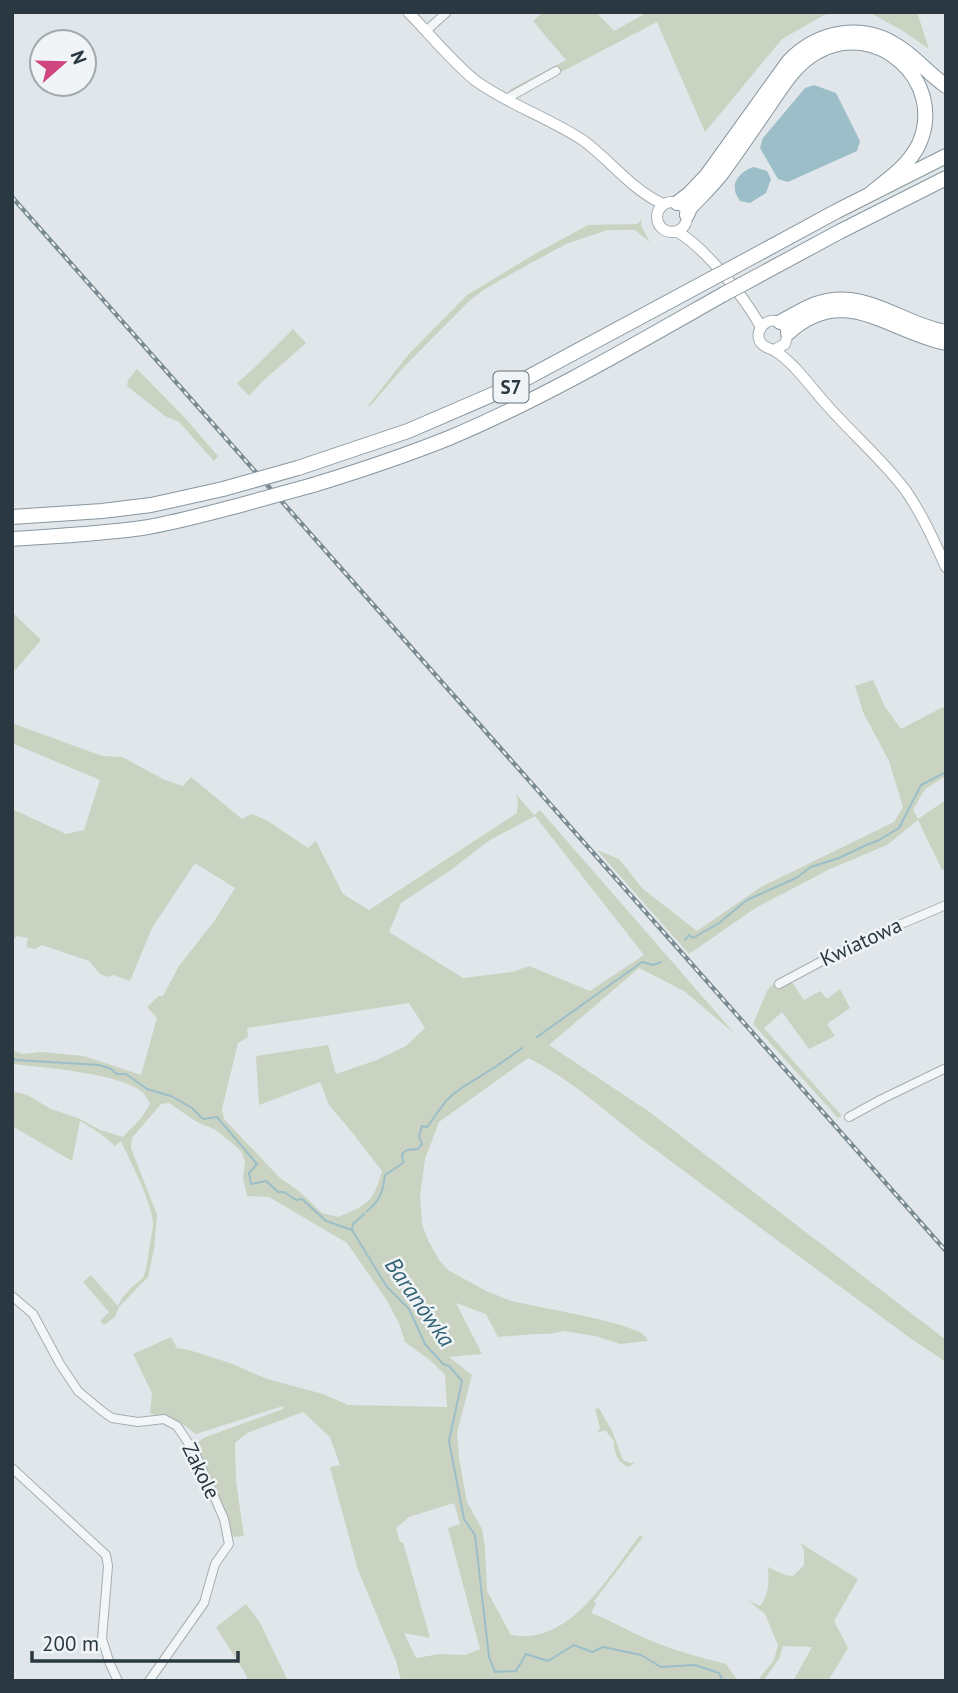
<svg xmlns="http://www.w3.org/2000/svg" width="958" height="1693" font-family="'PT Sans',sans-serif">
	<rect width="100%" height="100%" fill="#e0e6e9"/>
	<path fill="#cad3c1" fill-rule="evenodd" d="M543,12H596L614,31L648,12H847L824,15L782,39L705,132L657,22L519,94L509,90L566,60L533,21Z
		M869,12H917L929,49L903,31Z
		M642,220L641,226L650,242L635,230H607L566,244L511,274L482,291L468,302L402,369L371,405L367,407L408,355L467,295L533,255L588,225L637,224Z
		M293,329L306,343L263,381L249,396L237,383L253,369Z
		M137,369L186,419L218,456L214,461L179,422L165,416L127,386L128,380Z
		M12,612L41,640L12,674L15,669L12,666Z
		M873,680L885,707L901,729L943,707L946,711V776L925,789L913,810L918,819L946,800V869L942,870L918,820L887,845L830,869L757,907L689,954L597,850L619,859L643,889L697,931L761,887L894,822L903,807L889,761L863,712L855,686Z
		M12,723L102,756L122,757L165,780L183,786L191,777L242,819L252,814L268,821L308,848L316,841L343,894L369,910L517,813L518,800L515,793L534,815L540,810L735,1034L684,991L639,968L549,1045L651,1113L946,1340V1362L910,1338C823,1274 736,1210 649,1145C610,1116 573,1080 528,1058L439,1122L425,1159L420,1196L422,1224L427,1238L439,1260L448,1270L486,1291L511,1301L594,1318L621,1325L640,1332L646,1337L648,1341L620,1344L595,1336L564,1331L549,1334H536L498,1337L486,1314L456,1303L482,1354L449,1357L472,1375L457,1433L459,1458L467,1502L482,1529L485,1547L487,1591L511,1635C571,1646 609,1575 640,1535L643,1537L594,1601L596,1604L591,1613C611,1620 627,1631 647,1639C672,1650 699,1657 726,1664L738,1681H401L396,1661L358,1570L330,1467L340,1465L330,1437L303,1412L247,1433L235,1443L236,1481L244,1536L233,1537L230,1534L222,1507L195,1446L203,1438L283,1409V1406L196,1434C188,1428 178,1420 168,1417C161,1415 156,1416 150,1413L152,1393L133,1354L171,1337L177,1348L189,1350L230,1363L267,1379L323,1394L348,1405L447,1407L445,1375L431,1361L405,1342L399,1323L386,1299L347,1243L269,1197L247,1196L243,1178L245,1161L241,1151L216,1130L197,1122L169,1103L161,1104L132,1138L131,1148L157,1215L154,1249L148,1277L119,1307L115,1317L104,1325L100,1321L109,1312L83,1282L91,1275L118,1306L122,1298L132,1287L143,1278L146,1269L153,1226C154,1206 130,1161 121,1141L115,1146L101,1134L80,1121L72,1161L12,1126V1091L27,1095L51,1109L80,1119L100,1130L123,1137L142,1117L150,1104C148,1100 145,1094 141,1091C112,1072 47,1068 12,1064V1050L22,1054L41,1052L84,1056L141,1075L157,1018L147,1007L159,996H163L179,966L215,920L235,888L195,863L152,928L130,981L113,975L107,977L100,974L89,961L42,945L35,949L26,947L28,938L17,936L12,942V809L66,834L84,830L100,780L12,743ZM535,816L644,955L590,991L529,966L512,972L463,978L389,932L401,903L448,872L490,840ZM409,1003L425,1028L406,1046L377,1060L336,1074L328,1045L256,1056L259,1105L320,1082L329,1105L351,1131L382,1171C374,1202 366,1206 338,1217L322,1213L299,1191L280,1178L224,1119L222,1109L238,1043L248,1037L247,1028ZM454,1503L460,1524L448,1528L480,1649L465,1655L440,1654L416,1658L404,1633L430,1638L403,1542H400L396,1528L409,1517Z
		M777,981H791L804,1000L820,991L827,999L840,989L850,1008L827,1024L835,1036L809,1049L782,1012L764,1028L842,1116L838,1118L753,1024L768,989Z
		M599,1408L613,1433L623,1460L630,1463L636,1462L628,1467C618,1463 613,1451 614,1441L605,1430L597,1433L600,1428L595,1409Z
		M800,1543L858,1579L834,1621L848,1648L828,1681H793L812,1647L783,1646L779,1659L763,1681H757L774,1660L778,1645L765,1614L748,1600L760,1606C769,1595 769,1581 768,1567L785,1575L793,1576L804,1565V1550Z
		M246,1604L259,1621L288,1681H248L245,1673L216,1627Z"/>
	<path fill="#9bbec9" d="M814,85L836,93L860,141L857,151L788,182L778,179L760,148L763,138L805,88Z
		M754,167L767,171L771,179L766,193L750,203L740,201C738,197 735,194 735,189C733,179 745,169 754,167Z"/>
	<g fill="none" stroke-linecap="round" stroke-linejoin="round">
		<path stroke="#9bbec9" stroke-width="2" d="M685,940L689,935L693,938L719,923L747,900L796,878L811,867L839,858L864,846L879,840L899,828L921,785L946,772
			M537,1037L642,962L653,965L661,962
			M12,1058L16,1060L99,1065L111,1069L117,1074H126L147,1089L171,1096L192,1108L203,1119L217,1117L257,1164L249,1173L251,1184L266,1181L278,1192H284L296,1200L302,1199L326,1221L352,1230L387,1287L409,1309L425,1344L443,1364L449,1366L462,1381L449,1441L464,1519L475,1535L489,1657L495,1672L516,1671L526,1654L548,1661L574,1645L592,1652L603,1647L641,1655L661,1667L695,1665L719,1673L723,1681
			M367,1211C380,1201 383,1191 385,1175L403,1163L402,1154L407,1150L418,1149L422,1144L419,1136L422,1126L427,1127C434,1118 440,1108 447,1100C457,1089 472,1082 484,1074C497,1066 510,1057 522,1048
			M352,1229L353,1224L364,1214"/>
		<g stroke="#a5aeb3" stroke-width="10">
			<path id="street" d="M426,31L447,12
				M506,99L556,71
				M779,984L852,945L946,905
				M849,1117L882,1099L946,1068
				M12,1296L33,1314L60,1364L78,1391L102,1411L112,1418L138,1422L164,1419L177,1426L195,1453L224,1519L229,1544L215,1564L204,1603L149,1681
				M12,1468L106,1555L108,1566L102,1639L110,1664L118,1681"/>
		</g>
		<g stroke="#a5aeb3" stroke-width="12">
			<path id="secondary" d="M408,12C429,33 453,63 476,81C509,105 550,118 584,141C611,161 632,190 663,204
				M657 217a15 15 0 1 1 30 0a15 15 0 1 1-30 0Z
				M676,231C705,247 745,298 761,327
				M774,350L785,344C788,336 789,326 779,322C766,316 753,332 761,343C765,348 770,348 775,351C781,354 790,363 795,368C810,384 822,401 837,416C860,441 886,464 906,491C922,514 934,541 946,567"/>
		</g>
		<g stroke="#8797a0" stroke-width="16">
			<path id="highway" d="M677,203L689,194L707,175L789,61C818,31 863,22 899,47C916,58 929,74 946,86
				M687,215L690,208C701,196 712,186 722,173C738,151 753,129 768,107C782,87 795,64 817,52C876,18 947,81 919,144C909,165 889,179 871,193
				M728,270L837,211L946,156
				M741,285L839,232L946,178
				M780,322C793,316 805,307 819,303C865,288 903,325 946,332
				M788,333C844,282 888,331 946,343
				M298,468L408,431L510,387L711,279
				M313,485C359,471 404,456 449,438C544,398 634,345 724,294
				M12,517L102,511L151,505L223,489
				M12,539C56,536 99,534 142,528C174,523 206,514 237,506"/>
		</g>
		<use href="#street" stroke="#f3f6f7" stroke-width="8"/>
		<use href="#secondary" stroke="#fff" stroke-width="10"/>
		<use href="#highway" stroke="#fff" stroke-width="14"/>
		<g stroke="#798a93" stroke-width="4.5">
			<path id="rail" d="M12,197L946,1251"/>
		</g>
		<use href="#rail" stroke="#f0f4f7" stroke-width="2" stroke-dasharray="5" stroke-linecap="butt"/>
		<g stroke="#8797a0" stroke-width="16" stroke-linecap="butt">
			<path id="highway-bridge" d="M711,279L728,270
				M724,294L741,285
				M223,489L298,468
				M237,506L313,485"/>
		</g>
		<use href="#highway-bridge" stroke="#fff" stroke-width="14"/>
	</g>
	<g text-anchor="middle" stroke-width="5" stroke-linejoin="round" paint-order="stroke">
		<rect fill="#f0f4f7" stroke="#657078" stroke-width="2" x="493.5" y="371.5" width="35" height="31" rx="5"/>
		<g font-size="19" font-weight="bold" fill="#293841">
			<text x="511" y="394">S7</text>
		</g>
		<g font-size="21" fill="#293841" stroke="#f0f4f7">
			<text transform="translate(861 942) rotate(-25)" y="7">Kwiatowa</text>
			<text transform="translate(201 1471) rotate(64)" y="7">Zakole</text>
		</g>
		<g font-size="23" font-style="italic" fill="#326275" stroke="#f0f4f7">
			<text transform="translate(420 1302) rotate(55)" y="8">Baranówka</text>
		</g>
	</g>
	<rect width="958" height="1693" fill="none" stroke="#293841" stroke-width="28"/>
	<g transform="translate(63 63) rotate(70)"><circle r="33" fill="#f0f4f7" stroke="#a0a9ae" stroke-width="2"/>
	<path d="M0-5L12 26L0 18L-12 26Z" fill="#cf457e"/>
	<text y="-10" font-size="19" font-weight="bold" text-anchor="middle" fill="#293841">N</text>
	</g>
	<path d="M32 1651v10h206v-10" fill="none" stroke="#293841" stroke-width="3.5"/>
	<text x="42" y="1651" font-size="21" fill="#293841" stroke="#f0f4f7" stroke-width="5" paint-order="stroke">200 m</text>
</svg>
